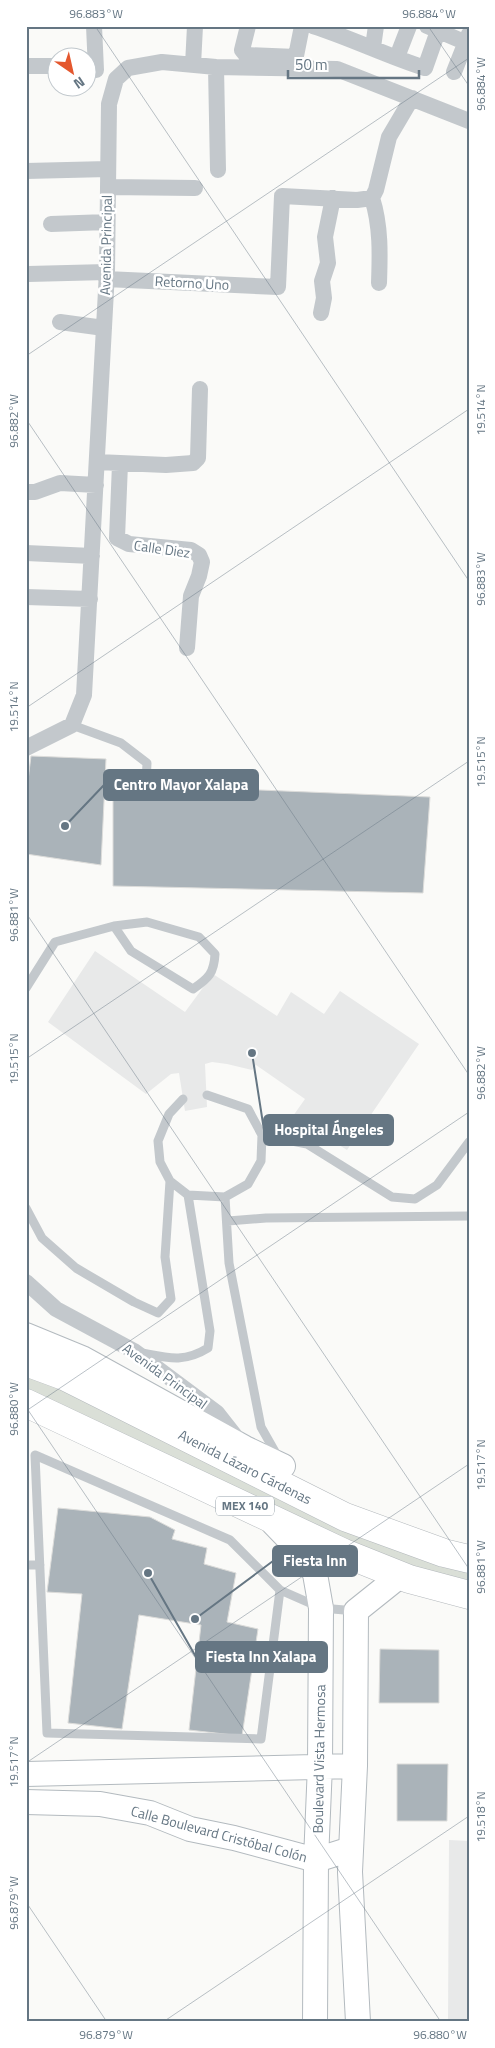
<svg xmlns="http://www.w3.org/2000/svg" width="495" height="2048" font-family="'Titillium Web',sans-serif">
	<rect width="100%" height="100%" fill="#fafaf8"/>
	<path fill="#e8e9e9" d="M95,951L185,1012L213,974L277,1016L291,992L324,1014L340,991L419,1044L347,1150L293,1116L305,1099L256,1065L252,1070L227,1064L212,1062L205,1064L207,1107L185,1111L179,1073L171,1074L146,1094L48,1022Z
		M449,1840L469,1841V2022H448Z"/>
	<path fill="#dadfd7" d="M26,1373L469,1563V1585L410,1576L26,1397Z"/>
	<path fill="#aab3b9" stroke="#dcdcda" d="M31,756L106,759L101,865L26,854V797Z
		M113,784L430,797L423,893L113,886Z
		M58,1508L150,1517L175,1530L172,1539L207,1548L204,1564L236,1573L227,1622L258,1629L242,1736L189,1730L201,1625L139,1615L122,1729L68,1723L82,1594L47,1592Z
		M380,1649L439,1650V1703H379Z
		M397,1764H448L447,1821H397Z"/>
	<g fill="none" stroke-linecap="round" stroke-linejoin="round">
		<g stroke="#b3babf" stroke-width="26">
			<path id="secondary" d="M26,1335L82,1358L245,1448L283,1466
				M273,1523L305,1556L315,1574L321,1608L320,1765L316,1860L315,2022
				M26,1774L355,1766
				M26,1802L100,1804L150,1813L190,1829L234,1838L316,1860L351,1849
				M358,2022L350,1872L355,1766L356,1611L401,1575"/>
		</g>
		<g stroke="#b4b9bd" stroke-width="29">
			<path id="highway" d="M26,1362L64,1376L345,1517L444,1553L469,1559
				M26,1403L344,1553L409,1579L469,1595"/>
		</g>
		<path stroke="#c3c8cc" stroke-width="9" d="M72,725L121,743L147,763L146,783
			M26,988L55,942L114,926L147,922L199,937L215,954C214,973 209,978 193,989L131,951L114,926
			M183,1099L169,1114L158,1141L160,1162L170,1181L188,1195L225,1197L248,1184L261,1161L262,1135L248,1109L207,1095
			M262,1135L307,1144L392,1197L415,1199L437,1185L469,1142
			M225,1197L229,1263L261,1427L278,1457
			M26,1208L42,1238L76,1268L134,1302L158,1313L171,1299L165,1257L170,1181
			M228,1221L266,1218L469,1216
			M142,1353C168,1358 184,1363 208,1348L210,1331L188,1195
			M26,1565H40
			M280,1590L261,1739L47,1733L35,1455L230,1540L280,1590L321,1608L356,1611"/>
		<path stroke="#c3c8cc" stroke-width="16" d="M94,26L96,70
			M248,26L242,50L246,55L296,57
			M313,26C351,38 387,56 425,68L438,31
			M427,26L469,44
			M373,47L376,26
			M397,57L409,26
			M193,65L195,26
			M26,66H58
			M294,66L302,26
			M216,67L218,170
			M454,72L469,34
			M26,171L108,169
			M108,187L195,188
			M51,224L107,222
			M28,274L107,272
			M106,279L278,287L282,196L357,200L372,198
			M379,283C380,255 381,226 372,198L376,190L389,137L412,98
			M321,313L324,298L322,281L328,263L325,237L333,198
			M60,322L104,328
			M97,462L166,465L193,463L198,458L200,389
			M26,492H35L60,483L96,485
			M117,538L129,544L191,550L199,555L202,562L199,576L191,596L187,648
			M117,538L120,464
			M26,553L92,556
			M26,597L90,599
			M26,748L72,725L84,695L107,272L109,104L116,79L128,68L162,62L216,67L337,69L469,121
			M26,1282L56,1309L134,1351L217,1413L239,1441"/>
		<use href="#secondary" stroke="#fff" stroke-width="24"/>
		<use href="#highway" stroke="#fff" stroke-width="28"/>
	</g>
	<path fill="none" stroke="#657683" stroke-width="1" stroke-opacity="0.45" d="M95,26L469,581M428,26L469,86M26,356L469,58M26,419L469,1075M26,708L469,409M26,913L469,1569M26,1059L469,761M26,1407L441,2022M26,1411L469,1112M26,1763L469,1464M26,1902L107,2022M163,2022L469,1816"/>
	<g text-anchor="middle" stroke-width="5" stroke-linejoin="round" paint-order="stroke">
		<rect fill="#fff" stroke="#939fa8" stroke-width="1" x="216" y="1496.5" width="58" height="19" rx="4"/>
		<g font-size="12" font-weight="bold" fill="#657683">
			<text x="245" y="1510">MEX 140</text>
		</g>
		<g font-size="14" fill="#657683" stroke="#fff">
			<text transform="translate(106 245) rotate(-89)" y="5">Avenida Principal</text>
			<text transform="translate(192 283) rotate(3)" y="5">Retorno Uno</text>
			<text transform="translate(162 549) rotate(8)" y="5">Calle Diez</text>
			<text transform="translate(165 1376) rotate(36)" y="5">Avenida Principal</text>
			<text transform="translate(245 1467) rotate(27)" y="5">Avenida Lázaro Cárdenas</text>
			<text transform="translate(319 1759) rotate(-89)" y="5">Boulevard Vista Hermosa</text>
			<text transform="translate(219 1834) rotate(15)" y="5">Calle Boulevard Cristóbal Colón</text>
		</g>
	</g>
	<path fill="none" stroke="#657683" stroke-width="2" d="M65 826L104 785M252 1053L264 1130M195 1619L273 1561M148 1573L196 1657"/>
	<g fill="#657683" stroke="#fff" stroke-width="2">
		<circle cx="65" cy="826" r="5"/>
		<circle cx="252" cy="1053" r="5"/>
		<circle cx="195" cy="1619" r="5"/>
		<circle cx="148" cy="1573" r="5"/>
	</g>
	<g fill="#657683" stroke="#657683" stroke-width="2">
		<rect x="104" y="770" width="154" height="30" rx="5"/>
		<rect x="264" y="1115" width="129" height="30" rx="5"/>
		<rect x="273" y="1546" width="84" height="30" rx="5"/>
		<rect x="196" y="1642" width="131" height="30" rx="5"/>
	</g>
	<g font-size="15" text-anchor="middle" font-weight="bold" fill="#fff">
		<text x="181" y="790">Centro Mayor Xalapa</text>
		<text x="329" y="1135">Hospital Ángeles</text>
		<text x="315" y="1566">Fiesta Inn</text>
		<text x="261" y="1662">Fiesta Inn Xalapa</text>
	</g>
	<rect width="495" height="2048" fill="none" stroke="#ffffff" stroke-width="55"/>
	<g transform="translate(72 72) rotate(146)"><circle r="24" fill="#ffffff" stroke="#c1c8cd"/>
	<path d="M0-4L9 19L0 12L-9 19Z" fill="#e4572e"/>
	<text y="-8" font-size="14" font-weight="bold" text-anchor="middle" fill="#657683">N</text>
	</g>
	<path d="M288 70v8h131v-8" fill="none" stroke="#657683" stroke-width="2.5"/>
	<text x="295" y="70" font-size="15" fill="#657683" stroke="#ffffff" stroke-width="4" paint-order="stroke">50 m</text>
	<rect x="28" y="28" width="440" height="1992" fill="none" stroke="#657683" stroke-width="2"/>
	<g font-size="12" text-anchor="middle" fill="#657683">
		<text x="96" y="18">96.883°W</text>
		<text x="429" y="18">96.884°W</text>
		<text transform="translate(481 84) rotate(-90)" y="4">96.884°W</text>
		<text transform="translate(481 410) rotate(-90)" y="4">19.514°N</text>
		<text transform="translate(14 421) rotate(-90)" y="4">96.882°W</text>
		<text transform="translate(481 579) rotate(-90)" y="4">96.883°W</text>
		<text transform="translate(14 707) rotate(-90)" y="4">19.514°N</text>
		<text transform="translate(481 762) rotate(-90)" y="4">19.515°N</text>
		<text transform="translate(14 915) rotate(-90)" y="4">96.881°W</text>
		<text transform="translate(14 1059) rotate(-90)" y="4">19.515°N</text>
		<text transform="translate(481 1073) rotate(-90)" y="4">96.882°W</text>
		<text transform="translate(14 1409) rotate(-90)" y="4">96.880°W</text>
		<text transform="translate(481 1465) rotate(-90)" y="4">19.517°N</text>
		<text transform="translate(481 1567) rotate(-90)" y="4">96.881°W</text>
		<text transform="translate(14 1762) rotate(-90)" y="4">19.517°N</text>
		<text transform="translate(481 1817) rotate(-90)" y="4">19.518°N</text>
		<text transform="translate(14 1903) rotate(-90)" y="4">96.879°W</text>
		<text x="106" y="2039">96.879°W</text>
		<text x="440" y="2039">96.880°W</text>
	</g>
</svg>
